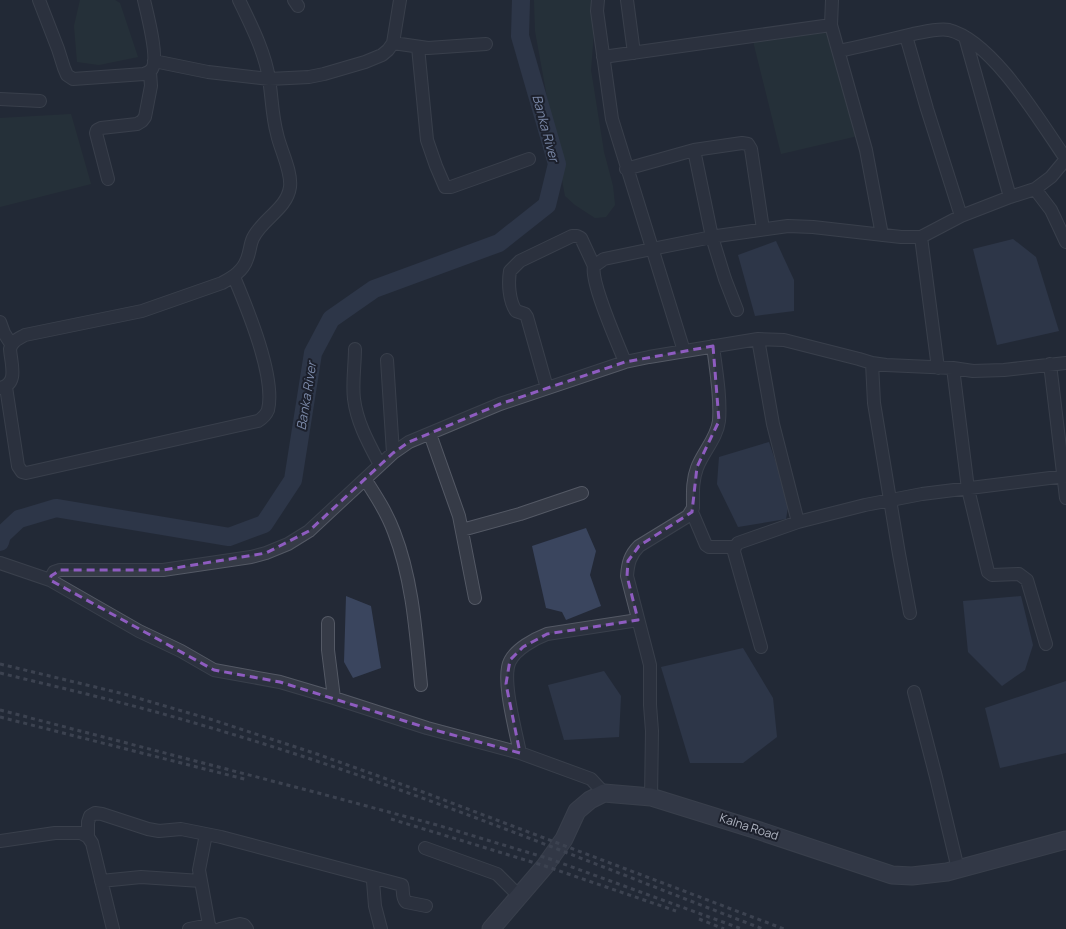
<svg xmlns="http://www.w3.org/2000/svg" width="1066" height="929" font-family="Manrope,sans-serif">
	<rect width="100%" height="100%" fill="#232936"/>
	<path fill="#29393c" d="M80,0H115L120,3L138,57L99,65L77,62L74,26Z
		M534,0H600L594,31L591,70L604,152L613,186L615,205L606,217L595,218L575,205L565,196L535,31Z
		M831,25L867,128L862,135L781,154L753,41Z
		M71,114L91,184L0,207V118Z"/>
	<path fill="#3a455e" d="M1013,239L1036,257L1059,331L997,345L973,249Z
		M776,241L794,280V311L755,316L738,255Z
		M769,442L789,501L786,519L738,527L717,484L719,457Z
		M586,528L596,551L590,575L601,606L566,620L562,612L546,608L532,546Z
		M346,596L371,606L381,668L353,678L344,662Z
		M1021,596L1033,645L1025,670L1002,686L968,652L963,601Z
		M743,648L773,698L777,737L743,763H690L661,667Z
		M604,671L621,696L619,737L564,740L548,685Z
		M1066,681V753L1000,768L985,708Z"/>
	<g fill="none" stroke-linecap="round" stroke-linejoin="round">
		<path stroke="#3a455e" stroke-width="18" d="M0,542L2,535L19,519L56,508L229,537L264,524L293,480L313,353L331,319L374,289L499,243L547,205L557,164L520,36L521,0"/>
		<g stroke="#545965" stroke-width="14">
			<path id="street" d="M39,0L58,49L64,68L67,75L73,79L144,74C147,73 150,72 152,69C159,58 147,13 144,0
				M294,0L298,6
				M598,0L597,11L612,119L684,351
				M627,0L634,53
				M831,25L832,0
				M906,36L927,109L961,216
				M965,37L1010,197
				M393,43L428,48L486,44
				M418,47L427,140L436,166L445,187H451L529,159
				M839,51C863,46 888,40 913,34C924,32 938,28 949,30C993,41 1041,123 1066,159
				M603,57L831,25L866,150L882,235
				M154,61L208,72L269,79L309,77L324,74L365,62L382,55L388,50L393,43L400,0
				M0,99L40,101
				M694,150L712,237L725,279L737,310
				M626,169L694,150L742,143L748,144L751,149L763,229
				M108,179L96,133L97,130L101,128L137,124L142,121L145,117L151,86L150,72
				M1035,189L1051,210L1066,242
				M921,237L938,368
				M0,322L4,333L11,344
				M758,339L773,424L798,522
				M355,349C355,365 352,383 354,399C357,423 369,444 380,465
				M387,360L393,453
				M625,362C618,344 590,282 594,266L604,259L652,249L717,236L788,226L813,227L901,237H921L961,216L1010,197L1035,189L1051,177L1066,159
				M872,363L874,403L899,554L910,613
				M1050,364L1066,498
				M953,368L968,489L988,572L992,575L1019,574L1027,580L1046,644
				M6,387L18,466L22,472L26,473L258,421C263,418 266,415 268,410C276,377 247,308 234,277
				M0,388C19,384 11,364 10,349C12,341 18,339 25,335L142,311L222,283C233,277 243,271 247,259C250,252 250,244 253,238C262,219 287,209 290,187C292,171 280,149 277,134C272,116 272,97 269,79C265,52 251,25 239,0
				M547,388L527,317L525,314L516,311C509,301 508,283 510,271L520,261L572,236H577L581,238L594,266
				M430,434L459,516L475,598
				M365,479C376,496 387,513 394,532C413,581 416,634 421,685
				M692,512L706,545L709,547H735
				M462,530L520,514L582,493
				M0,563L50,580L139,631L181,651L214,670L280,682L334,698L427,728L520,753L591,779L604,793
				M50,580L54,572L60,570H163L251,557L266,553L288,544L309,531L393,453L409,442L500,404L625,362L649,357L758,339L784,340L859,359L872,363L886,365L953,368L973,371L1004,370L1066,363
				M328,623V650L334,698
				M761,647L734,552L735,547L738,543L798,522L865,505L922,494L1066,476
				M914,692L936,777L958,869
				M520,753C516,732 501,678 510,661C516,649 534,639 547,634L638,620
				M651,797L652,731L650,705V665L627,576C628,563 630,555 639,546L688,516L693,508C693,494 692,481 697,468C703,452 717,438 719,421C721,397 716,370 713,346
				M206,834L199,870L209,925L212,929
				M88,837V822L90,816L95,813L102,814L148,829L159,831L181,829L221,837L368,876L372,877L373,881L375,906L381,929
				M0,841L55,833H81L88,837L92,843L113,929
				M425,848L497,874L519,896
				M372,877L402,885C404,891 401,896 406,902L426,906
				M101,881L141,877L201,881
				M189,929L209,925
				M220,929L240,924L244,925L247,929"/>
		</g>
		<g stroke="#545965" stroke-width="19">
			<path id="secondary" d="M491,929L545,866L564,839L577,811L590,800L604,793L651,797L757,830L892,875L912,876L947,872L1066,840"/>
		</g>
		<use href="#street" stroke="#363b47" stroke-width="12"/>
		<use href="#secondary" stroke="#454a5a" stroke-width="17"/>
		<path stroke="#5b6170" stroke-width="3" stroke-dasharray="4 4" stroke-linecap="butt" d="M0,664L124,694L213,720L317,754L423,792L784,929
			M0,673C70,690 139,706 208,727C397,782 580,859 763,929
			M0,710L322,794L437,825L550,859L742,929
			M0,717L248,780
			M391,819L545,866L676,911
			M699,919L724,929"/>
	</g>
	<path d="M0 0H1066V929H0ZM713,346L719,421L697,467L692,512L639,546L628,561L627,576L638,620L547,634L523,647L510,660L506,684L520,753L427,728L280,682L214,670L50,580L51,576L60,570H163L266,553L309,531L393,453L409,442L500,404L625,362Z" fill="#232936" fill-opacity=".55" fill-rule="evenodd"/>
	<path fill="none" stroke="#8e5cc0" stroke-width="3" stroke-dasharray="8 5" stroke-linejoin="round" d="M713,346L719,421L697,467L692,512L639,546L628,561L627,576L638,620L547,634L523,647L510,660L506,684L520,753L427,728L280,682L214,670L50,580L51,576L60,570H163L266,553L309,531L393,453L409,442L500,404L625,362Z"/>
	<g text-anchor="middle" stroke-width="4" stroke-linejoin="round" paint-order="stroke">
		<g font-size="12" fill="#b1b6c3" stroke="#1c202c">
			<text transform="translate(749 827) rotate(18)" y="4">Kalna Road</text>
		</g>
		<g font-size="13" font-style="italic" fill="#7c8aa9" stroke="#1c202c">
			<text transform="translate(546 128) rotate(75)" y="5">Banka River</text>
			<text transform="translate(306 396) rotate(-81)" y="5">Banka River</text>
		</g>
	</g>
</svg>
